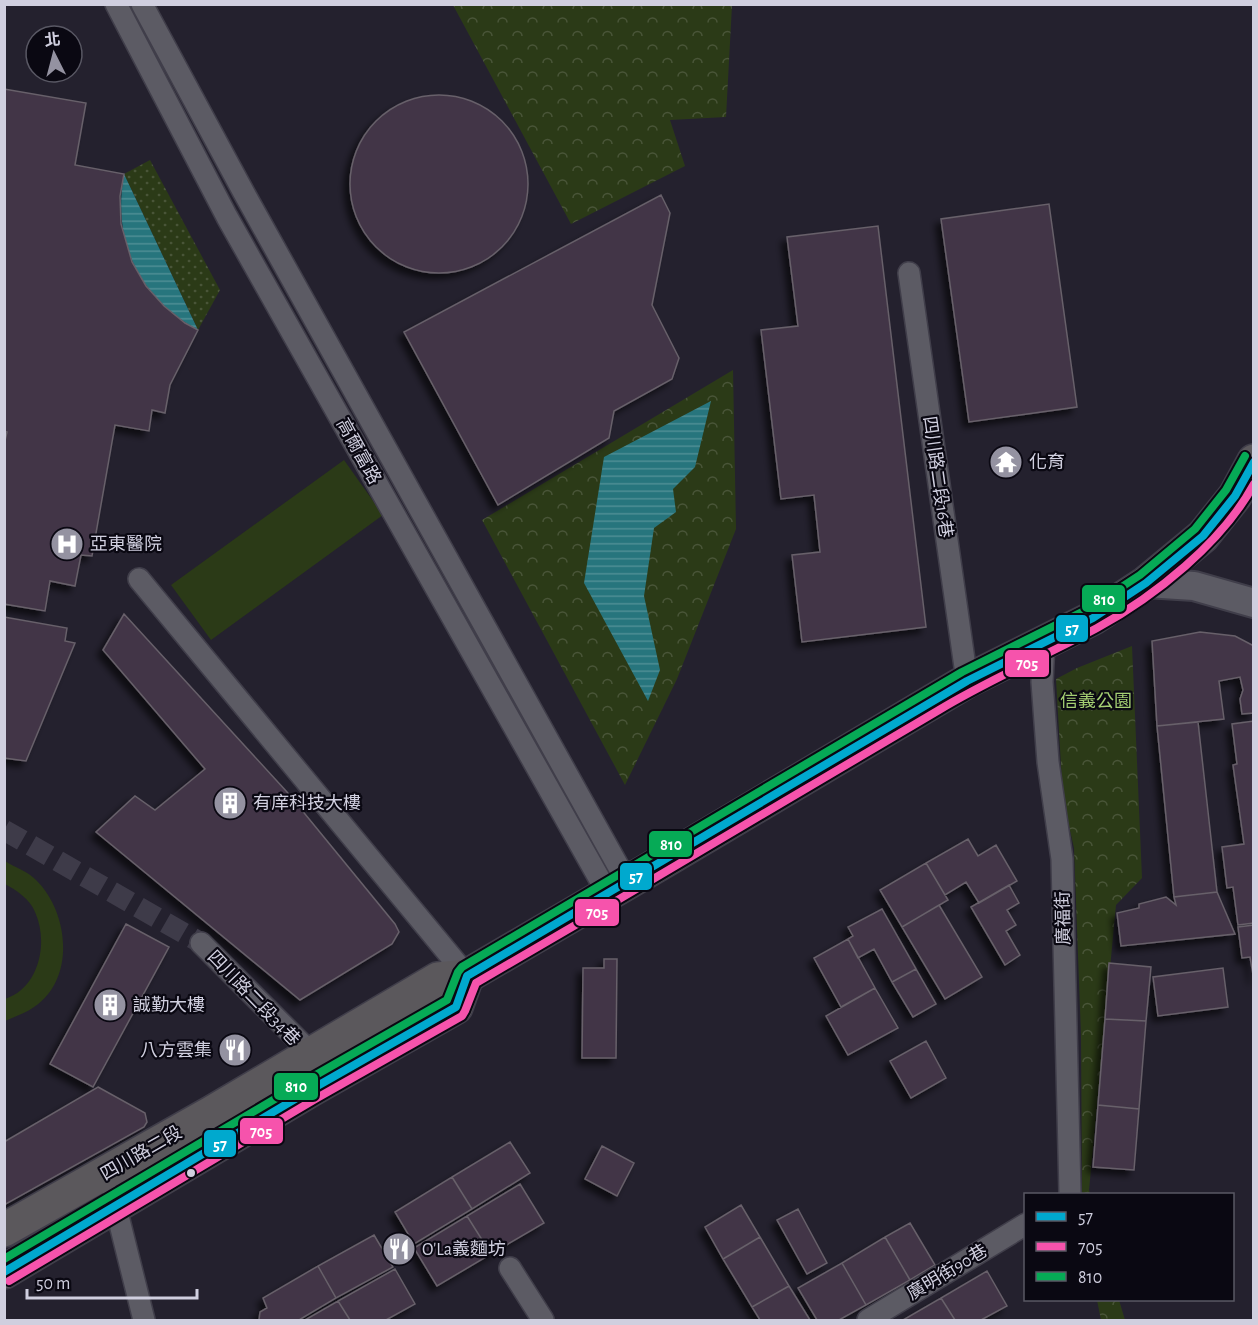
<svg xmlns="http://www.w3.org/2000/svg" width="1258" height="1325" font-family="'Alegreya Sans','Noto Sans TC',sans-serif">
	<defs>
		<pattern id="park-crowns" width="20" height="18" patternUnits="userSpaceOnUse" patternTransform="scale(1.5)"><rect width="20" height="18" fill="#2b3a17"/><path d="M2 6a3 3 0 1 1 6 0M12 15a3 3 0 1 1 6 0" fill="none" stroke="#495538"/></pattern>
		<pattern id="garden-dots" width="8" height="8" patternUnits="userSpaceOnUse" patternTransform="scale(1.5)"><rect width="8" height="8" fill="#2b3a17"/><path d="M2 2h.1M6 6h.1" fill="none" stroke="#495538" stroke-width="1.8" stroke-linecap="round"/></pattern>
		<pattern id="water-rules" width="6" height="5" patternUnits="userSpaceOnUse" patternTransform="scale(1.5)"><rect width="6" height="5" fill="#27757d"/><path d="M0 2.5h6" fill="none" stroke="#4f8e95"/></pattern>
		<filter id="shadow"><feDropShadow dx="-5.5" dy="5.5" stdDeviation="3" flood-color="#0009"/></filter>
	</defs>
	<rect width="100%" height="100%" fill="#24212e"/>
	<path fill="#2b3a17" d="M344,460L383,515L211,640L171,585Z
		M5,861C14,867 29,872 36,880C69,912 76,979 34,1007C26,1013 14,1017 5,1021V999C39,988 49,943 35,912C30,899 16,890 5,884Z"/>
	<path fill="url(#park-crowns)" d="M453,5H732L726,117L670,120L685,166L571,224Z
		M733,370L736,529L677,679L625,785L482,520Z
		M1132,646L1142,878L1116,905L1089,1190L1090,1194H1082L1081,1035L1074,848L1063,800L1056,679L1077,668Z
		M1097,1300H1119L1125,1320H1101Z"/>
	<path fill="url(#garden-dots)" d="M150,160L220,290L198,330L124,174Z"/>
	<path fill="url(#water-rules)" d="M124,174L198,330C138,297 112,241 124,174Z
		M711,401L695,467L673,489L676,512L654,528L644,596L660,670L648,701L584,583L604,457Z"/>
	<path fill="#423646" stroke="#67606a" stroke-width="1.5" filter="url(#shadow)" d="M4,89L86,103L75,165L124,174L120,196L121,224L132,262L146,286L164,306L185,323L198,330L170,385L165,413L152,410L149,431L115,425L92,556L81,555L75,586L50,581L45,611L4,604V445L7,432L4,431Z
		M350 184a89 89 0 1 1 178 0a89 89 0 1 1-178 0Z
		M661,195L670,213L652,305L679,358L672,379L614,411L609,438L498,505L404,332Z
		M1049,204L1077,407L969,422L941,219Z
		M878,226L926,627L802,642L792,555L820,552L814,495L781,499L761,330L798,326L787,237Z
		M124,614L287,792L395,924L399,932L392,944L300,1000L96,832L135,796L155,810L205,769L103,650Z
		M4,617L67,628L65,641L75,643L26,761L4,758Z
		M1200,632L1235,636L1254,646V713L1242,714L1240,699L1243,690L1240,677L1219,681L1224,719L1157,726L1152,641Z
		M1254,721V923L1238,925L1233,887L1227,888L1222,847L1244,844L1233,765L1237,764L1232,724Z
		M1198,722L1217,892L1174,897L1157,726Z
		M968,839L978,856L996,845L1017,881L979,903L966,882L945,895L926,863Z
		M926,863L948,900L902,927L880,890Z
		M1009,885L1019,903L1007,910L1016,925L1006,931L1020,955L1005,965L971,907Z
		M1217,892L1235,934L1121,946L1117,913L1139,908V904L1166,897L1176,905L1174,897Z
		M939,905L982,977L945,999L902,927Z
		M882,909L916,969L892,982L874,949L858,958L848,939L853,936L848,927Z
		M126,924L169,947L93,1087L50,1064Z
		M1254,925V980L1250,957L1242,958L1238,927Z
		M848,939L875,988L841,1007L814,958Z
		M604,959H617L616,1058H582L583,968H604Z
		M1109,963L1151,967L1146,1021L1105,1019Z
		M1223,968L1228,1007L1158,1016L1153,977Z
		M916,969L936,1004L913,1017L892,982Z
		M875,988L898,1028L848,1055L826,1016Z
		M1105,1019L1146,1021L1139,1109L1098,1105Z
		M926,1041L946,1078L911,1098L890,1061Z
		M98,1087L145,1113L147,1122L144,1127L4,1205V1142Z
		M1098,1105L1139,1109L1134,1170L1093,1167Z
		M510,1142L530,1173L472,1209L452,1177Z
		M602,1146L634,1163L617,1196L585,1179Z
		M452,1177L472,1209L414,1244L395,1212Z
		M520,1184L544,1223L491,1254L467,1216Z
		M741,1205L760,1237L723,1259L705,1227Z
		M798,1209L827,1263L807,1274L777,1220Z
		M467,1216L491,1254L437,1286L414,1248Z
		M910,1223L935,1265L910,1280L885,1237Z
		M374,1235L393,1267L336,1298L318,1266Z
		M760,1237L789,1286L752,1307L723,1259Z
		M885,1237L910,1280L866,1305L842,1263Z
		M842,1263L866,1305L839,1320H817L798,1288Z
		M318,1266L336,1298L299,1320H259L260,1312L267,1308L263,1298Z
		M395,1269L415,1304L386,1320H350L338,1301Z
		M987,1271L1007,1306L981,1320H955L941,1298Z
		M789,1286L810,1320H760L752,1307Z
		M941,1298L955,1320H903Z
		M338,1301L350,1320H305Z"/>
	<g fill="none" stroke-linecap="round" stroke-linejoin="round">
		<path stroke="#3e3b49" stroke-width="21" stroke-dasharray="21 10" stroke-linecap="butt" d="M4,830L201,943"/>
		<g stroke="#403e4a" stroke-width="24">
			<path id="street" d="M116,4L227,217L608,894
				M142,4L244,193L627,882
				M909,273L967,681
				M139,579L467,976
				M1044,642L1042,682L1048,762L1062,859L1070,1194
				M201,943L302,1044L308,1068
				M113,1196L144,1320
				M510,1268L543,1320
				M868,1320L1026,1224"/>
		</g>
		<g stroke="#403e4a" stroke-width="32">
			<path id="secondary" d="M1146,583L1194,586L1254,603"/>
		</g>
		<g stroke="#403e4a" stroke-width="36">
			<path id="primary" d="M4,1230L211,1113L438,979L467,976L664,861L967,681L1093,618L1146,583L1203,536L1235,496L1254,461
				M4,1272L312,1089L456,1007L467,976"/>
		</g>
		<use href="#street" stroke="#5c5b64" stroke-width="21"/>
		<use href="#secondary" stroke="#5c5b64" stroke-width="28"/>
		<use href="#primary" stroke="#5b585c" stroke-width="33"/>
		<g stroke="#0a0812" stroke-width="12">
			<path id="bus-1" d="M4,1272L312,1089L456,1007L467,976L967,681L1093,618L1146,583L1203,536L1235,496L1254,462"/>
		</g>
		<g stroke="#0a0812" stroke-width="12">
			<path id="bus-2" d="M9,1281L317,1098L462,1016L465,1011L476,983C631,893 785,801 939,710C990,679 1045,656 1097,628C1155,596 1222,543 1254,484"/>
		</g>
		<g stroke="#0a0812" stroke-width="12">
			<path id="bus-3" d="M4,1259L307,1080L447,1000L458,972L462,967L962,672L1088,609L1140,575L1195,529L1226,490L1245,456"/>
		</g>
		<use href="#bus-1" stroke="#00a9ce" stroke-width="8"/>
		<use href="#bus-2" stroke="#f653ac" stroke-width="8"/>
		<use href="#bus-3" stroke="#06aa56" stroke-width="8"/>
	</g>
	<defs>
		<g id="temple-disc" transform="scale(1.725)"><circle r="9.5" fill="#9492a1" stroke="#0a0812"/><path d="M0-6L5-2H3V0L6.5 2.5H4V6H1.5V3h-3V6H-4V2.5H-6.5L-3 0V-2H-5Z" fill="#fff"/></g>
		<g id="hospital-disc" transform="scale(1.725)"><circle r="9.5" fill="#9492a1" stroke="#0a0812"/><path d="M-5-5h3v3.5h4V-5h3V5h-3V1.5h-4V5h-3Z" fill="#fff"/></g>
		<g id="building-disc" transform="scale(1.725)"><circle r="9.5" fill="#9492a1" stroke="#0a0812"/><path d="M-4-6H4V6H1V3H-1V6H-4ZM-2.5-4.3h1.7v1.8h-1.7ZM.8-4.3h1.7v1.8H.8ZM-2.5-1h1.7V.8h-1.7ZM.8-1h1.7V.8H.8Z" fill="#fff"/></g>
		<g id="restaurant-disc" transform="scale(1.725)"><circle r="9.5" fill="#9492a1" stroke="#0a0812"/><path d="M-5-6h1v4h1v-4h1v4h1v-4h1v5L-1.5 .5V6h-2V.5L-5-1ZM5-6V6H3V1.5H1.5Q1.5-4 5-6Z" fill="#fff"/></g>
	</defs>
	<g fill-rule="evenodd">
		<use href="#temple-disc" x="1006" y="462"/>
		<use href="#hospital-disc" x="67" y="544"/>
		<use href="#building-disc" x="230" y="803"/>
		<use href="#building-disc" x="110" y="1005"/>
		<use href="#restaurant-disc" x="235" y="1050"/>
		<use href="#restaurant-disc" x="399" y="1249"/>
	</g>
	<circle fill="#d0cfdf" stroke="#0a0812" stroke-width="2" cx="191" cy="1173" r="5"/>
	<g text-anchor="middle" stroke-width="4.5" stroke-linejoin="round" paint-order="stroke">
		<g font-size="18" fill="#d0cfdf" stroke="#0a0812">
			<text transform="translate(359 451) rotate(61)" y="6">高爾富路</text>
			<text transform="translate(938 477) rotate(82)" y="6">四川路二段16巷</text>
			<text transform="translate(1063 918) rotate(-91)" y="6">廣福街</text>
			<text transform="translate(254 998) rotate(46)" y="6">四川路二段34巷</text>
			<text transform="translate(141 1153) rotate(-30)" y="6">四川路二段</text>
			<text transform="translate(947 1272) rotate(-31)" y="6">廣明街90巷</text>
		</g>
		<g font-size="18" fill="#d0cfdf" stroke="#0a0812" text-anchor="start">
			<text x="1029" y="468">化育</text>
			<text x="90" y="550">亞東醫院</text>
			<text x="253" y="809">有庠科技大樓</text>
			<text x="133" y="1011">誠勤大樓</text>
			<text x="212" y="1056" text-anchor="end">八方雲集</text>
			<text x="422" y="1255">O'La義麵坊</text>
		</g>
		<g font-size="18" fill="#a5d073" stroke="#0a0812">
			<text x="1096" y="707">信義公園</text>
		</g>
	</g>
	<g stroke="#0a0812" stroke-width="2">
		<rect x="1081" y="584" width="45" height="29" rx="6" fill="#06aa56"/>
		<rect x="1055" y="614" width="34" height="29" rx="6" fill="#00a9ce"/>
		<rect x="1004" y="649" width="46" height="29" rx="6" fill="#f653ac"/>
		<rect x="648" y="830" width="45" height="28" rx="6" fill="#06aa56"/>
		<rect x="619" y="862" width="34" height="29" rx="6" fill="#00a9ce"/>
		<rect x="574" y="898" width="46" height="29" rx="6" fill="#f653ac"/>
		<rect x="273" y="1072" width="46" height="29" rx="6" fill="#06aa56"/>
		<rect x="239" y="1117" width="45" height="28" rx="6" fill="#f653ac"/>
		<rect x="203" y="1129" width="34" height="29" rx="6" fill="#00a9ce"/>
	</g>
	<g font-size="16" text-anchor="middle" font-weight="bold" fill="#fff">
		<text x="1104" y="605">810</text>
		<text x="1072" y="634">57</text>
		<text x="1027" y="669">705</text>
		<text x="671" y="850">810</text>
		<text x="636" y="882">57</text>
		<text x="597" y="918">705</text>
		<text x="296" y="1092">810</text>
		<text x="261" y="1137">705</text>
		<text x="220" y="1150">57</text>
	</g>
	<rect width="1258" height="1325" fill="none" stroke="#d0cfdf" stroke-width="12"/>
	<rect x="1024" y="1193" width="210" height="108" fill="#0a0812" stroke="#595864" stroke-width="1.5"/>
	<rect x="1036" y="1212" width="30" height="9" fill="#00a9ce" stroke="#595864" stroke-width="1.5"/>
	<text x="1078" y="1223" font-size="18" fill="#d0cfdf">57</text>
	<rect x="1036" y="1242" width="30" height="9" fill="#f653ac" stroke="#595864" stroke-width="1.5"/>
	<text x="1078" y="1253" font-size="18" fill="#d0cfdf">705</text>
	<rect x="1036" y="1272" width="30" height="9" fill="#06aa56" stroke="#595864" stroke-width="1.5"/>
	<text x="1078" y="1283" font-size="18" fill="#d0cfdf">810</text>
	<g transform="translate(54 54) rotate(354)"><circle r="28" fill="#0a0812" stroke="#595864" stroke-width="1.5"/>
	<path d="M0-4.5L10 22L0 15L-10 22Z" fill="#9492a1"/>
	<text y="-9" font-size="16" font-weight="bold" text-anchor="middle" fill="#d0cfdf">北</text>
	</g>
	<path d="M27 1289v9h170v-9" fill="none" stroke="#d0cfdf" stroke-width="3"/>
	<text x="36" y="1289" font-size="18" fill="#d0cfdf" stroke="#0a0812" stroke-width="4.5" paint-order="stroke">50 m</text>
</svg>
